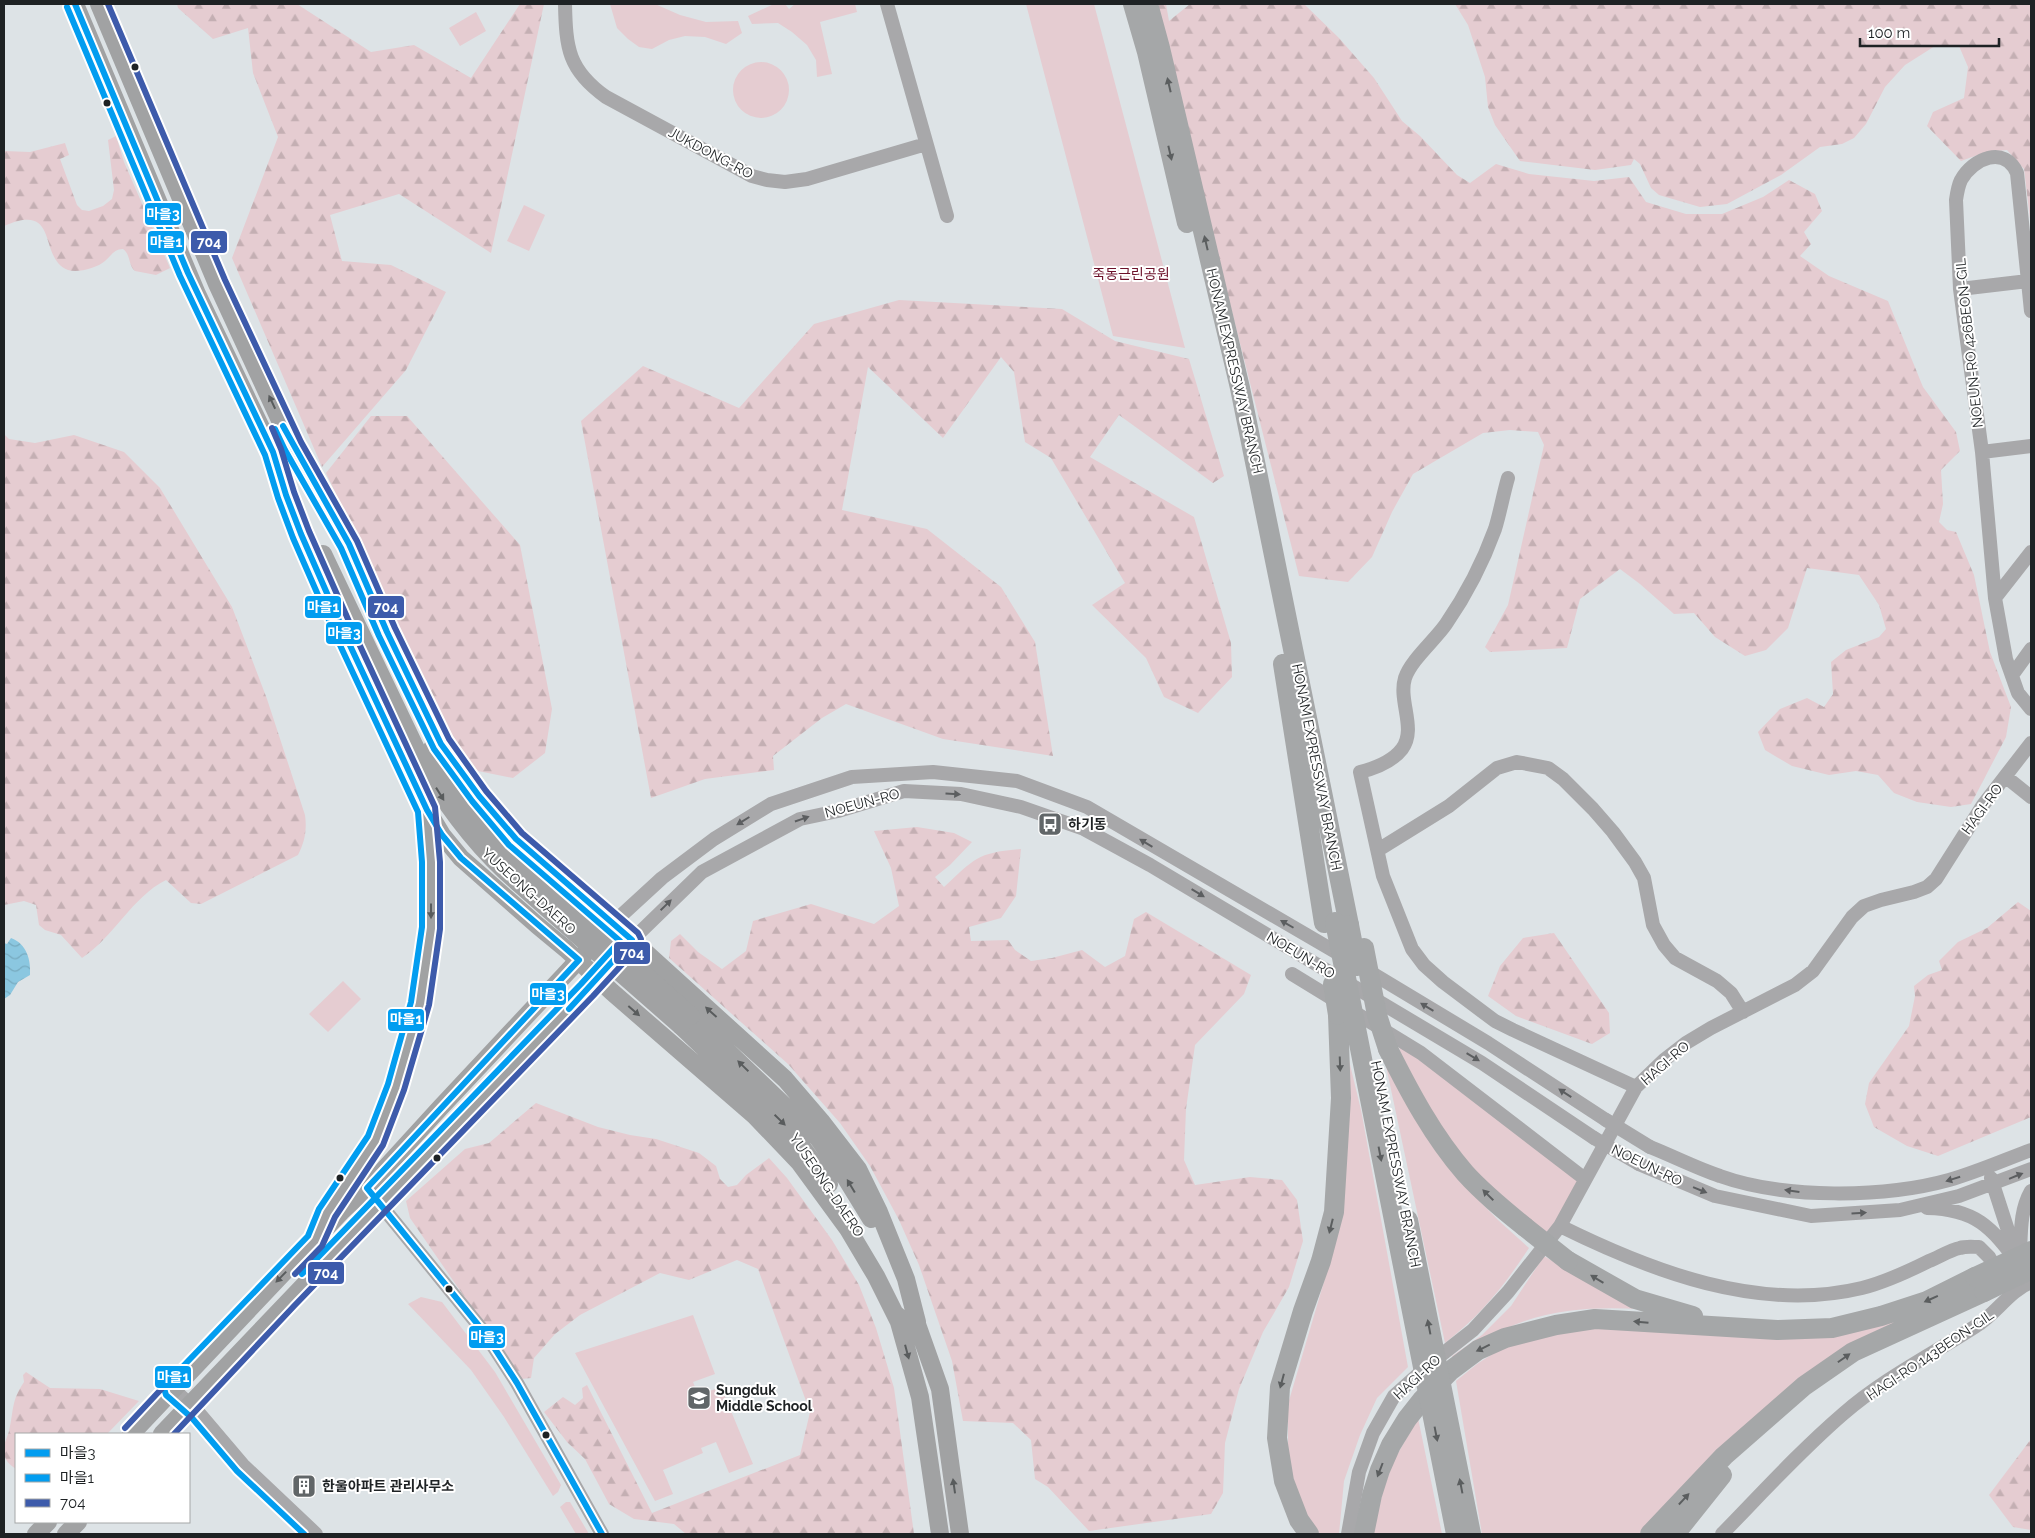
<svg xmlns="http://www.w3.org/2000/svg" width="2035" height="1538" font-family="Raleway,'Noto Sans KR',sans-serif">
	<defs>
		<pattern id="forest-firs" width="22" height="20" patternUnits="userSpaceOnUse" patternTransform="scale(1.25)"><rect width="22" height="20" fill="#e5ccd1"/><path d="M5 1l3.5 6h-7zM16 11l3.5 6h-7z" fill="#c4afb3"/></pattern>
		<pattern id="water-waves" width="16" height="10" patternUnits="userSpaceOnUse" patternTransform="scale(1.25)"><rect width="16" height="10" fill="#8bc7e0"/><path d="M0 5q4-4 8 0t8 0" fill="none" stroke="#78abc0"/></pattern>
	</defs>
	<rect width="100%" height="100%" fill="#dde3e6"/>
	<path fill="#e5ccd1" d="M610,4H655L680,15L706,22L738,21L742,33L726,44L705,37L685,36L669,40L652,49L639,47L628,39L617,28Z
		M774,4H785L789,9L795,4H855L857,12L820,22L832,74L817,77L816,60L807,45L792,32L778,23L752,24L748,16Z
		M1026,4H1094L1185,348L1113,336Z
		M476,12L486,31L460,46L449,28Z
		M733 90a28 28 0 1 1 56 0a28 28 0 1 1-56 0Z
		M524,205L545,215L529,251L507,241Z
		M343,981L361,999L328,1032L309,1014Z
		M1399,1045L1580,1179L1560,1216L1546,1233L1487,1188L1444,1133L1401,1058Z
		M1346,1048L1361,1110L1408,1367L1377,1398L1360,1435L1344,1481L1339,1534H1315L1288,1469V1404L1336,1241Z
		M1383,1052L1463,1184L1498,1220L1529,1248C1504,1286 1481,1315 1445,1343Z
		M1544,1256L1590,1283L1640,1309C1600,1307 1561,1308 1522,1322C1497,1330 1474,1348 1452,1362V1356L1482,1335L1511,1306Z
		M421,1297L442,1302L495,1372L561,1485L558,1492L553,1496L504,1417L471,1370L408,1304Z
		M1923,1310L1884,1331L1657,1517L1640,1534H1482L1456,1381L1477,1364L1505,1346L1591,1323L1699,1332Z
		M693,1315L715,1374L693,1382L698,1395L721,1387L753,1464L729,1473L716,1442L701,1448L703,1453L663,1470L673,1494L655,1501L575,1353Z
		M1418,1418L1442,1534H1373L1383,1491L1393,1462Z
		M566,1502H570L589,1534H576L560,1507Z"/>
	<path fill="url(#forest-firs)" d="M177,4H297L371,52L414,45L471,78L520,4H544L491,253L399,194L330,215L342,261L391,265L446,292L406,370L322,467L232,258L278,137L253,73L248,28L213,39L178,8Z
		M1154,4H1166L1169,21L1190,4H1304L1339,38L1374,78L1402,121L1420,136L1457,175L1470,183L1496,164L1529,174L1594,181L1629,177L1646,202L1686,214H1722L1763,197L1789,180L1815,194L1822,211L1804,232L1811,244L1800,256L1829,276L1888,301L1923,387L1956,432L1960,451L1941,470L1943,504L1939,522L1947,530L1956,532L1974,575L1990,652L2011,707L2006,737L1971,804L1951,807L1917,802L1894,793L1878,775L1856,771L1829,775L1792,766L1765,750L1758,732L1780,709L1807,698L1824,707L1833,694L1831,662L1846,650L1879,637L1886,629L1879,605L1859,575L1807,568L1788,628L1766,650L1745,656L1715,637L1694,613L1674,614L1640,584L1620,569L1580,599L1567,648L1490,652L1485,647L1508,605L1544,445L1538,432L1510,430L1483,433L1413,474L1392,512L1372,557L1348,582L1299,576Z
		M1455,4H2031V227L2024,169L2007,150L1986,152L1961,161L1927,126L1933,112L1964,98L1968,67L1959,46H1935L1905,65L1885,87L1866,124L1854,138L1842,144L1820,147L1781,175L1727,204L1700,207L1659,195L1651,188L1640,164L1634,159L1631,165L1595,170L1520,161L1495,125L1488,107L1485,77L1468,25Z
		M116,136L124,162L170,268L156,275L135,271C128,265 131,255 123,249C114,249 111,256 105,261C97,268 78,273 68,270C37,258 61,201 4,226V151L30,152L65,143L69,155L60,159L77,205L82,210L89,211L103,206L112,199L114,190L108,140Z
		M899,300L1062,309L1115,341L1189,359L1224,476L1213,483L1119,415L1090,457L1194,517L1231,643L1232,677L1198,713L1164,697L1146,658L1092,605L1125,583L1051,458L1025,442L1014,372L1001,357L943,438L868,367L842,510L927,529L1001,587L1035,642L1053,756L943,739L846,704L822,718L773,756L774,770L705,779L651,798L581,421L643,366L739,408L814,324Z
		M371,416H407L520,545L552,709L545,753L513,778L473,770L444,721L326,473Z
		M4,434L9,439L35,443L74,435L124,452L160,488L232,607L267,699L305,815C307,829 305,842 298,855L201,904L191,903L166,880C132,897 114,937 82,958L61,935L45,930L39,925L36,905L24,901L4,905Z
		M917,827L954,833L972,842L950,865L935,877L944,887C974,859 978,852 1021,849L1016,896L1001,918L969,927L971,941L1008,940L1015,950L1031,961L1052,958L1082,950L1105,967L1125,956L1134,919L1146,912L1251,975L1244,994L1195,1045L1186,1109L1184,1160L1195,1185L1250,1177L1282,1180L1297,1200L1303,1241L1289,1287L1263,1332L1239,1389L1225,1443L1223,1493L1211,1514L1089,1531L1048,1487L1035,1479L1031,1440L1013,1423L963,1421L952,1361L919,1265L899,1220L870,1166L840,1123L788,1064L669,958L671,941L680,934L698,952L722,969L746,951L753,921L811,904L874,924L899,906L891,868L874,831Z
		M2018,902L2031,911V1117L1938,1156L1907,1146L1874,1127L1865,1104L1869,1083L1909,1026L1915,996L1914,986L1928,975L1942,970L1939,961L1958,942L1987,928Z
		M1554,933L1609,1013L1610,1033L1592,1044L1516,1016L1488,996L1500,966L1523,938Z
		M536,1103L598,1127L630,1135L656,1139L699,1153L716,1166L720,1179L728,1187L737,1185L746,1175L769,1158L787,1178L832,1240L859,1285L876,1328L894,1388L914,1534H686L674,1524L634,1519L609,1504L585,1459L567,1442L544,1412L563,1397L575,1405L583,1398L582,1388L587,1385L652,1513L800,1455L810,1412L758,1269L737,1260L689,1280L660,1273L580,1315L555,1334L534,1358L531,1378L521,1379L410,1218L406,1201L465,1149L489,1143Z
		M26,1372L50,1388L100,1389L139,1401L107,1434H16V1469C10,1465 6,1462 4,1454C2,1446 7,1439 9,1431C14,1410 11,1401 24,1382L23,1375Z
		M2031,1439V1530L2013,1527L1989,1495Z"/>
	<path fill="url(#water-waves)" d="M11,938C27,944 31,960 30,975L18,982L10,995L4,999V943L7,944Z"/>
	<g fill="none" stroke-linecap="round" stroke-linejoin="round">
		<path stroke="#a8a8aa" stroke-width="14" d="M565,4C566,48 568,70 606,97L752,176L767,180L785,182L807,179L926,144
			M887,4L947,216
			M1960,289L2028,281
			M2031,311L2017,173C2005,145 1973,158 1961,180C1958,186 1957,193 1956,200L1960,289L1982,452L1995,598L2006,659L2018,693L2031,709
			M1982,452L2031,446
			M1508,478C1503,495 1500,513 1495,529C1483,562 1466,595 1446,624C1435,640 1411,660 1405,678C1398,701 1417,729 1402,749C1392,762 1376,768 1360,772L1383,876L1412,949L1424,965L1443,982L1495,1021L1513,1030L1636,1087
			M1995,598L2031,552
			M2013,674L2031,649
			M2006,777L2031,797
			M1378,850L1449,806L1497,768L1517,762L1548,768L1563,779L1593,809L1613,832L1635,862L1644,878L1653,925L1664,945L1675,958L1717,981L1731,993L1743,1012
			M613,923L662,878L714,839L771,804L852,777L933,772L1017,781L1087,807L1346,958
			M632,940L702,872L800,819L838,811L904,791L961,794L1021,807L1084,829L1150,865L1482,1063L1594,1138
			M1365,969L1488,1043L1606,1120
			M1292,974L1421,1053L1585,1179
			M1650,1147C1673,1156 1696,1168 1720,1176C1784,1199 1884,1198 1949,1180C1977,1172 2004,1160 2031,1150
			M1639,1164L1715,1196L1811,1216L1900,1210L1959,1196L2031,1169
			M1991,1178L2015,1252
			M367,1188L484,1332L517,1383L602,1534
			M1927,1208C1976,1209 1991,1227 2019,1264
			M1560,1226C1651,1271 1759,1313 1862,1288C1886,1282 1907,1272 1929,1261C1939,1257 1950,1250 1960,1248C1966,1246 1973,1247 1979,1247L1989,1257L2010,1295
			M2020,1254C2021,1232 2020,1210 2031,1191
			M173,1389L198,1412L243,1465L316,1534
			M1348,1534L1359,1472L1373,1433L1394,1396L1431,1363L1473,1330L1508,1292L1560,1226L1636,1087L1664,1060L1686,1043L1711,1028L1795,985L1813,971L1852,917L1864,906L1881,900L1914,892L1927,887L1936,879L1983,805L2031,743
			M1722,1534C1761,1494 1800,1451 1843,1414C1883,1379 1931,1355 1976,1326C1996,1314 2009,1291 2031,1282"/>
		<path stroke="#a1a2a3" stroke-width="18" d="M75,4L197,294L277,461
			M99,4L217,284L297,457
			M293,446L349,544L387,632L441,744L466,779L516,839L613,923L785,1079L821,1121L858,1169L879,1212L906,1279L917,1322
			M273,452C310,574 373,694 427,810L442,835L461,858L537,925L566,949L612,992L755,1116L799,1162L848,1229L876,1276L901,1326
			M323,554L428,774C453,815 481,851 517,882
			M432,748C455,795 490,832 527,869
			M691,1016L818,1138L844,1175L871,1219
			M681,1026L788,1128L829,1184
			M323,1223L327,1213L376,1140L396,1087L420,1004L431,928V862L427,813
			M913,1313L940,1389L960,1534
			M897,1315L920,1397L940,1534
			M131,1434L341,1212L367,1188L440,1108L587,951
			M162,1434L605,970
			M36,1534L48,1522
			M66,1534L78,1522"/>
		<path stroke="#a5a7a8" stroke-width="20" d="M1133,4L1147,52L1187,223
			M1148,4L1160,48L1240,388L1349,925
			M1283,664L1324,923
			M1388,1049C1410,1093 1433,1136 1465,1173C1483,1193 1504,1210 1525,1227
			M1568,1261L1635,1299L1693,1316
			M1309,1534L1299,1520L1284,1481L1277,1438L1280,1387L1303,1311L1321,1261L1334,1212L1341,1098L1338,1015
			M1364,1534L1372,1495L1380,1470L1391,1445L1407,1419L1422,1400L1450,1371L1478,1350L1505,1338L1556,1325L1595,1319L1777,1330L1832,1328L1881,1316L1927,1301L1975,1277
			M1650,1534L1724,1456L1804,1386L1853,1352L1984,1292
			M1675,1534L1722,1475"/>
		<path stroke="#a8a8aa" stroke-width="14" d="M1606,1120L1650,1147
			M1594,1138L1639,1164"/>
		<path stroke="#a1a2a3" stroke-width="18" d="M527,869L691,1016
			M517,882L681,1026"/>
		<path stroke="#a5a7a8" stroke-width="20" d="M1335,922L1456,1534
			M1349,925L1357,966
			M1364,948L1377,1015L1388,1049
			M1333,984L1338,1015
			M1408,1220L1471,1534
			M1525,1227L1568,1261
			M1975,1277L2031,1251
			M1984,1292L2031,1269"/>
		<g stroke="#fff" stroke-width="10">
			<path id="bus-1" d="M75,4L188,273L273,452L286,495L301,534L347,639L427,810L442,835L461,858L579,960L367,1188L484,1332L517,1383L602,1534
				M283,426L349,544L387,632L441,744L479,796L516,839L632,940L569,1009"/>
		</g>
		<g stroke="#fff" stroke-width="10">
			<path id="bus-2" d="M67,7L180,276L265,455L278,498L293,538L339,643L418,812L422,862V927L411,1002L388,1084L368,1136L319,1209L308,1236L167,1383L164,1388L166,1395L192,1418L237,1471L304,1534
				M275,429L285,450L341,548L379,636L434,749L472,801L509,845L620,941L581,984L302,1274"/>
		</g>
		<g stroke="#fff" stroke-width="10">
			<path id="bus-3" d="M108,4L225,280L301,442L357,541L395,628L449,739L486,791L522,833L638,933L641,939L639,946L593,996L295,1305L174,1434
				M272,428L281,449L294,492L309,531L355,635L435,807L440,862V929L429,1005L404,1090L383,1145L335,1217L322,1246L295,1274
				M125,1428L166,1384"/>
		</g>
		<use href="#bus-1" stroke="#029df0" stroke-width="6"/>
		<use href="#bus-2" stroke="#029df0" stroke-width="6"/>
		<use href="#bus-3" stroke="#3d5bab" stroke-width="6"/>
	</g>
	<defs><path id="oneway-solid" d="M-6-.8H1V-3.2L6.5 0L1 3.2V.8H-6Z" transform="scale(1.25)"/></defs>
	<g fill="#5b5e5f">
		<use href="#oneway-solid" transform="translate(1169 85) rotate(-103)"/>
		<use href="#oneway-solid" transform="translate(1170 153) rotate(77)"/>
		<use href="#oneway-solid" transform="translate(1206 243) rotate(-103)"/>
		<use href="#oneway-solid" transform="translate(1340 1064) rotate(88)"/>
		<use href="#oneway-solid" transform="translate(1380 1154) rotate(79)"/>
		<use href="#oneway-solid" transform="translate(1488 1195) rotate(-135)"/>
		<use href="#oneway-solid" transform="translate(1331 1226) rotate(104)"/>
		<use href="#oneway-solid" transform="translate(1597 1279) rotate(-149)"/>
		<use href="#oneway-solid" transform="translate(1931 1299) rotate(156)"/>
		<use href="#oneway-solid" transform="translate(1641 1322) rotate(-175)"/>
		<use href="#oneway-solid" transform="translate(1429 1327) rotate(-101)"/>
		<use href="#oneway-solid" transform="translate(1483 1348) rotate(154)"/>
		<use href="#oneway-solid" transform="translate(1844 1358) rotate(-35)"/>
		<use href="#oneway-solid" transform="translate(1282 1381) rotate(105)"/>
		<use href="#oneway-solid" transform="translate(1436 1434) rotate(79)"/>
		<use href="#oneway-solid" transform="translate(1380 1470) rotate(111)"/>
		<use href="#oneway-solid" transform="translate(1461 1486) rotate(-101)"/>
		<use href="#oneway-solid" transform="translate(1684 1499) rotate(-47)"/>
	</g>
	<g fill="#595c5d">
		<use href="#oneway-solid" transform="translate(272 402) rotate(-115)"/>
		<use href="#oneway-solid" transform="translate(440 794) rotate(58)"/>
		<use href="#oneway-solid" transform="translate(431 911) rotate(90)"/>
		<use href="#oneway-solid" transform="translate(634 1011) rotate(41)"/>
		<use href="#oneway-solid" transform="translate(711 1012) rotate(-138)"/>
		<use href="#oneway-solid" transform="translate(743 1066) rotate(-136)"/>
		<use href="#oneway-solid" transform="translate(780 1120) rotate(44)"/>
		<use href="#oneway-solid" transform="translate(851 1186) rotate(-121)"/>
		<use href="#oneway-solid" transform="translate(281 1277) rotate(134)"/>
		<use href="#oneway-solid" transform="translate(907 1352) rotate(75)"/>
		<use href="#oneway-solid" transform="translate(954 1486) rotate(-98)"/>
	</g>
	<g fill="#5c5e60">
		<use href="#oneway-solid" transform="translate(953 794) rotate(3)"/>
		<use href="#oneway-solid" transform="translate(802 819) rotate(-19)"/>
		<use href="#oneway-solid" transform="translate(743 821) rotate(148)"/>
		<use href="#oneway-solid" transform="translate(1146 843) rotate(-149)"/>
		<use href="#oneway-solid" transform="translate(1198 893) rotate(31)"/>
		<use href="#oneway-solid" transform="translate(666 905) rotate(-44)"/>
		<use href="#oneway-solid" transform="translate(1287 924) rotate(-150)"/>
		<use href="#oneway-solid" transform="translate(1427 1007) rotate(-149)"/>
		<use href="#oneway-solid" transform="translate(1473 1057) rotate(31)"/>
		<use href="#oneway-solid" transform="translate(1565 1093) rotate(-147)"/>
		<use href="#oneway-solid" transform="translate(2016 1176) rotate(-22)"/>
		<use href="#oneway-solid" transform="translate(1953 1179) rotate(163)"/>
		<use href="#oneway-solid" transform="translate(1700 1190) rotate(22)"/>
		<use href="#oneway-solid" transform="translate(1792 1191) rotate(-172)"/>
		<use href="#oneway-solid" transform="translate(1859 1213) rotate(-4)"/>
	</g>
	<defs>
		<g id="bus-square" transform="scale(1.25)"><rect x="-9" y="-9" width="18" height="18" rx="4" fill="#616668" stroke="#fff"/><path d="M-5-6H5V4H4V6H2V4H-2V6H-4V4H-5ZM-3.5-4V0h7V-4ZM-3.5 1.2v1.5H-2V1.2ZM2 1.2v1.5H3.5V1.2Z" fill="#fff"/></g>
		<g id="school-square" transform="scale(1.25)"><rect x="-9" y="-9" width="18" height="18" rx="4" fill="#616668" stroke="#fff"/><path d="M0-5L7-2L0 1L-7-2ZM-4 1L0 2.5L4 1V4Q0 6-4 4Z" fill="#fff"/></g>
		<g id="building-square" transform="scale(1.25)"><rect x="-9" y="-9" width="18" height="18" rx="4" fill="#616668" stroke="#fff"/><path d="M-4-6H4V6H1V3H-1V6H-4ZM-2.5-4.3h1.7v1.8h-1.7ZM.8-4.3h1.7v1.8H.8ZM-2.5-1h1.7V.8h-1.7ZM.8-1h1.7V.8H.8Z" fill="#fff"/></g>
	</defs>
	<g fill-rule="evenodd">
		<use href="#bus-square" x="1050" y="824"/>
		<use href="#school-square" x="699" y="1398"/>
		<use href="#building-square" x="304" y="1486"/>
	</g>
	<g fill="#1e2224" stroke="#fff" stroke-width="2">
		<circle cx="135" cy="67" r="4.5"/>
		<circle cx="107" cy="103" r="4.5"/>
		<circle cx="437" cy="1158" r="4.5"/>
		<circle cx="340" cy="1178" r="4.5"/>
		<circle cx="449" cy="1289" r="4.5"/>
		<circle cx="546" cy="1435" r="4.5"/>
	</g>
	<g text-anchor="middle" stroke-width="4" stroke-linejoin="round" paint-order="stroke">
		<g font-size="14" fill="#1e2224" stroke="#fff">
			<text transform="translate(711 153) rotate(28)" y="5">JUKDONG-RO</text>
			<text transform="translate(1969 343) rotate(-96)" y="5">NOEUN-RO 426BEON-GIL</text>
			<text transform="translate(1235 371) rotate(77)" y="5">HONAM EXPRESSWAY BRANCH</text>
			<text transform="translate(1317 767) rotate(79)" y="5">HONAM EXPRESSWAY BRANCH</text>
			<text transform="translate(862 803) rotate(-15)" y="5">NOEUN-RO</text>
			<text transform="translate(1982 809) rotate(-54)" y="5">HAGI-RO</text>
			<text transform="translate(529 891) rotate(42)" y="5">YUSEONG-DAERO</text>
			<text transform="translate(1301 955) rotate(31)" y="5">NOEUN-RO</text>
			<text transform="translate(1665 1063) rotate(-41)" y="5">HAGI-RO</text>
			<text transform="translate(1396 1164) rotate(79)" y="5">HONAM EXPRESSWAY BRANCH</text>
			<text transform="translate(1647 1165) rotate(26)" y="5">NOEUN-RO</text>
			<text transform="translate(827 1185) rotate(56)" y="5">YUSEONG-DAERO</text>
			<text transform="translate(1930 1355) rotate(-34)" y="5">HAGI-RO 143BEON-GIL</text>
			<text transform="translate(1417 1377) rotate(-43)" y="5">HAGI-RO</text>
		</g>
		<g font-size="14" fill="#6c1029" stroke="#fff">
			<text x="1131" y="279">죽동근린공원</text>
		</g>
		<g font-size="14" font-weight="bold" fill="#1e2224" stroke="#fff" text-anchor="start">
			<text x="1068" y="829">하기동</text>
			<text x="716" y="1395">Sungduk<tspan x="716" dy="16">Middle School</tspan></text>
			<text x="322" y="1491">한울아파트 관리사무소</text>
		</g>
	</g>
	<g stroke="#fff" stroke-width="2">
		<rect x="144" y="202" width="38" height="24" rx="5" fill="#029df0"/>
		<rect x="147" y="230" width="38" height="24" rx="5" fill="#029df0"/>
		<rect x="190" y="230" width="38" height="24" rx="5" fill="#3d5bab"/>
		<rect x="367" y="595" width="38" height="24" rx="5" fill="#3d5bab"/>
		<rect x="304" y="595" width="38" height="24" rx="5" fill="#029df0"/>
		<rect x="325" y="621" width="38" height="24" rx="5" fill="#029df0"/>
		<rect x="613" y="941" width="38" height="24" rx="5" fill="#3d5bab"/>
		<rect x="529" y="982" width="38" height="24" rx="5" fill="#029df0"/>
		<rect x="387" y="1008" width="38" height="24" rx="5" fill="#029df0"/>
		<rect x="307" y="1261" width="38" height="24" rx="5" fill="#3d5bab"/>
		<rect x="468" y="1325" width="38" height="24" rx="5" fill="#029df0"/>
		<rect x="154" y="1365" width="38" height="24" rx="5" fill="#029df0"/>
	</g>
	<g font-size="14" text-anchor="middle" font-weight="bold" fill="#fff">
		<text x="163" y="219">마을3</text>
		<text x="166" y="247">마을1</text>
		<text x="209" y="247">704</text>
		<text x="386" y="612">704</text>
		<text x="323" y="612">마을1</text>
		<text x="344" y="638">마을3</text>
		<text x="632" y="958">704</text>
		<text x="548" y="999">마을3</text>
		<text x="406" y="1024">마을1</text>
		<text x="326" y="1278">704</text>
		<text x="487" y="1342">마을3</text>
		<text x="173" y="1382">마을1</text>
	</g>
	<rect width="2035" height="1538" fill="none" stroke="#1e2224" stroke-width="10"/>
	<rect x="15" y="1433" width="175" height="90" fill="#ffffff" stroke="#a5a7a7"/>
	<rect x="25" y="1449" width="25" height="8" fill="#029df0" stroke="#a5a7a7"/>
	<text x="60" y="1458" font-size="15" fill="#1e2224">마을3</text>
	<rect x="25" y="1474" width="25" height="8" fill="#029df0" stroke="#a5a7a7"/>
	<text x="60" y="1483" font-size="15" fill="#1e2224">마을1</text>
	<rect x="25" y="1499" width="25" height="8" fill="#3d5bab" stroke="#a5a7a7"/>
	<text x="60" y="1508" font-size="15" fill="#1e2224">704</text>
	<path d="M1860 38v8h139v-8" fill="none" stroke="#1e2224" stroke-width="2.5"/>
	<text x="1868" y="38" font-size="15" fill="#1e2224" stroke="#ffffff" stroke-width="4" paint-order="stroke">100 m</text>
</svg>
